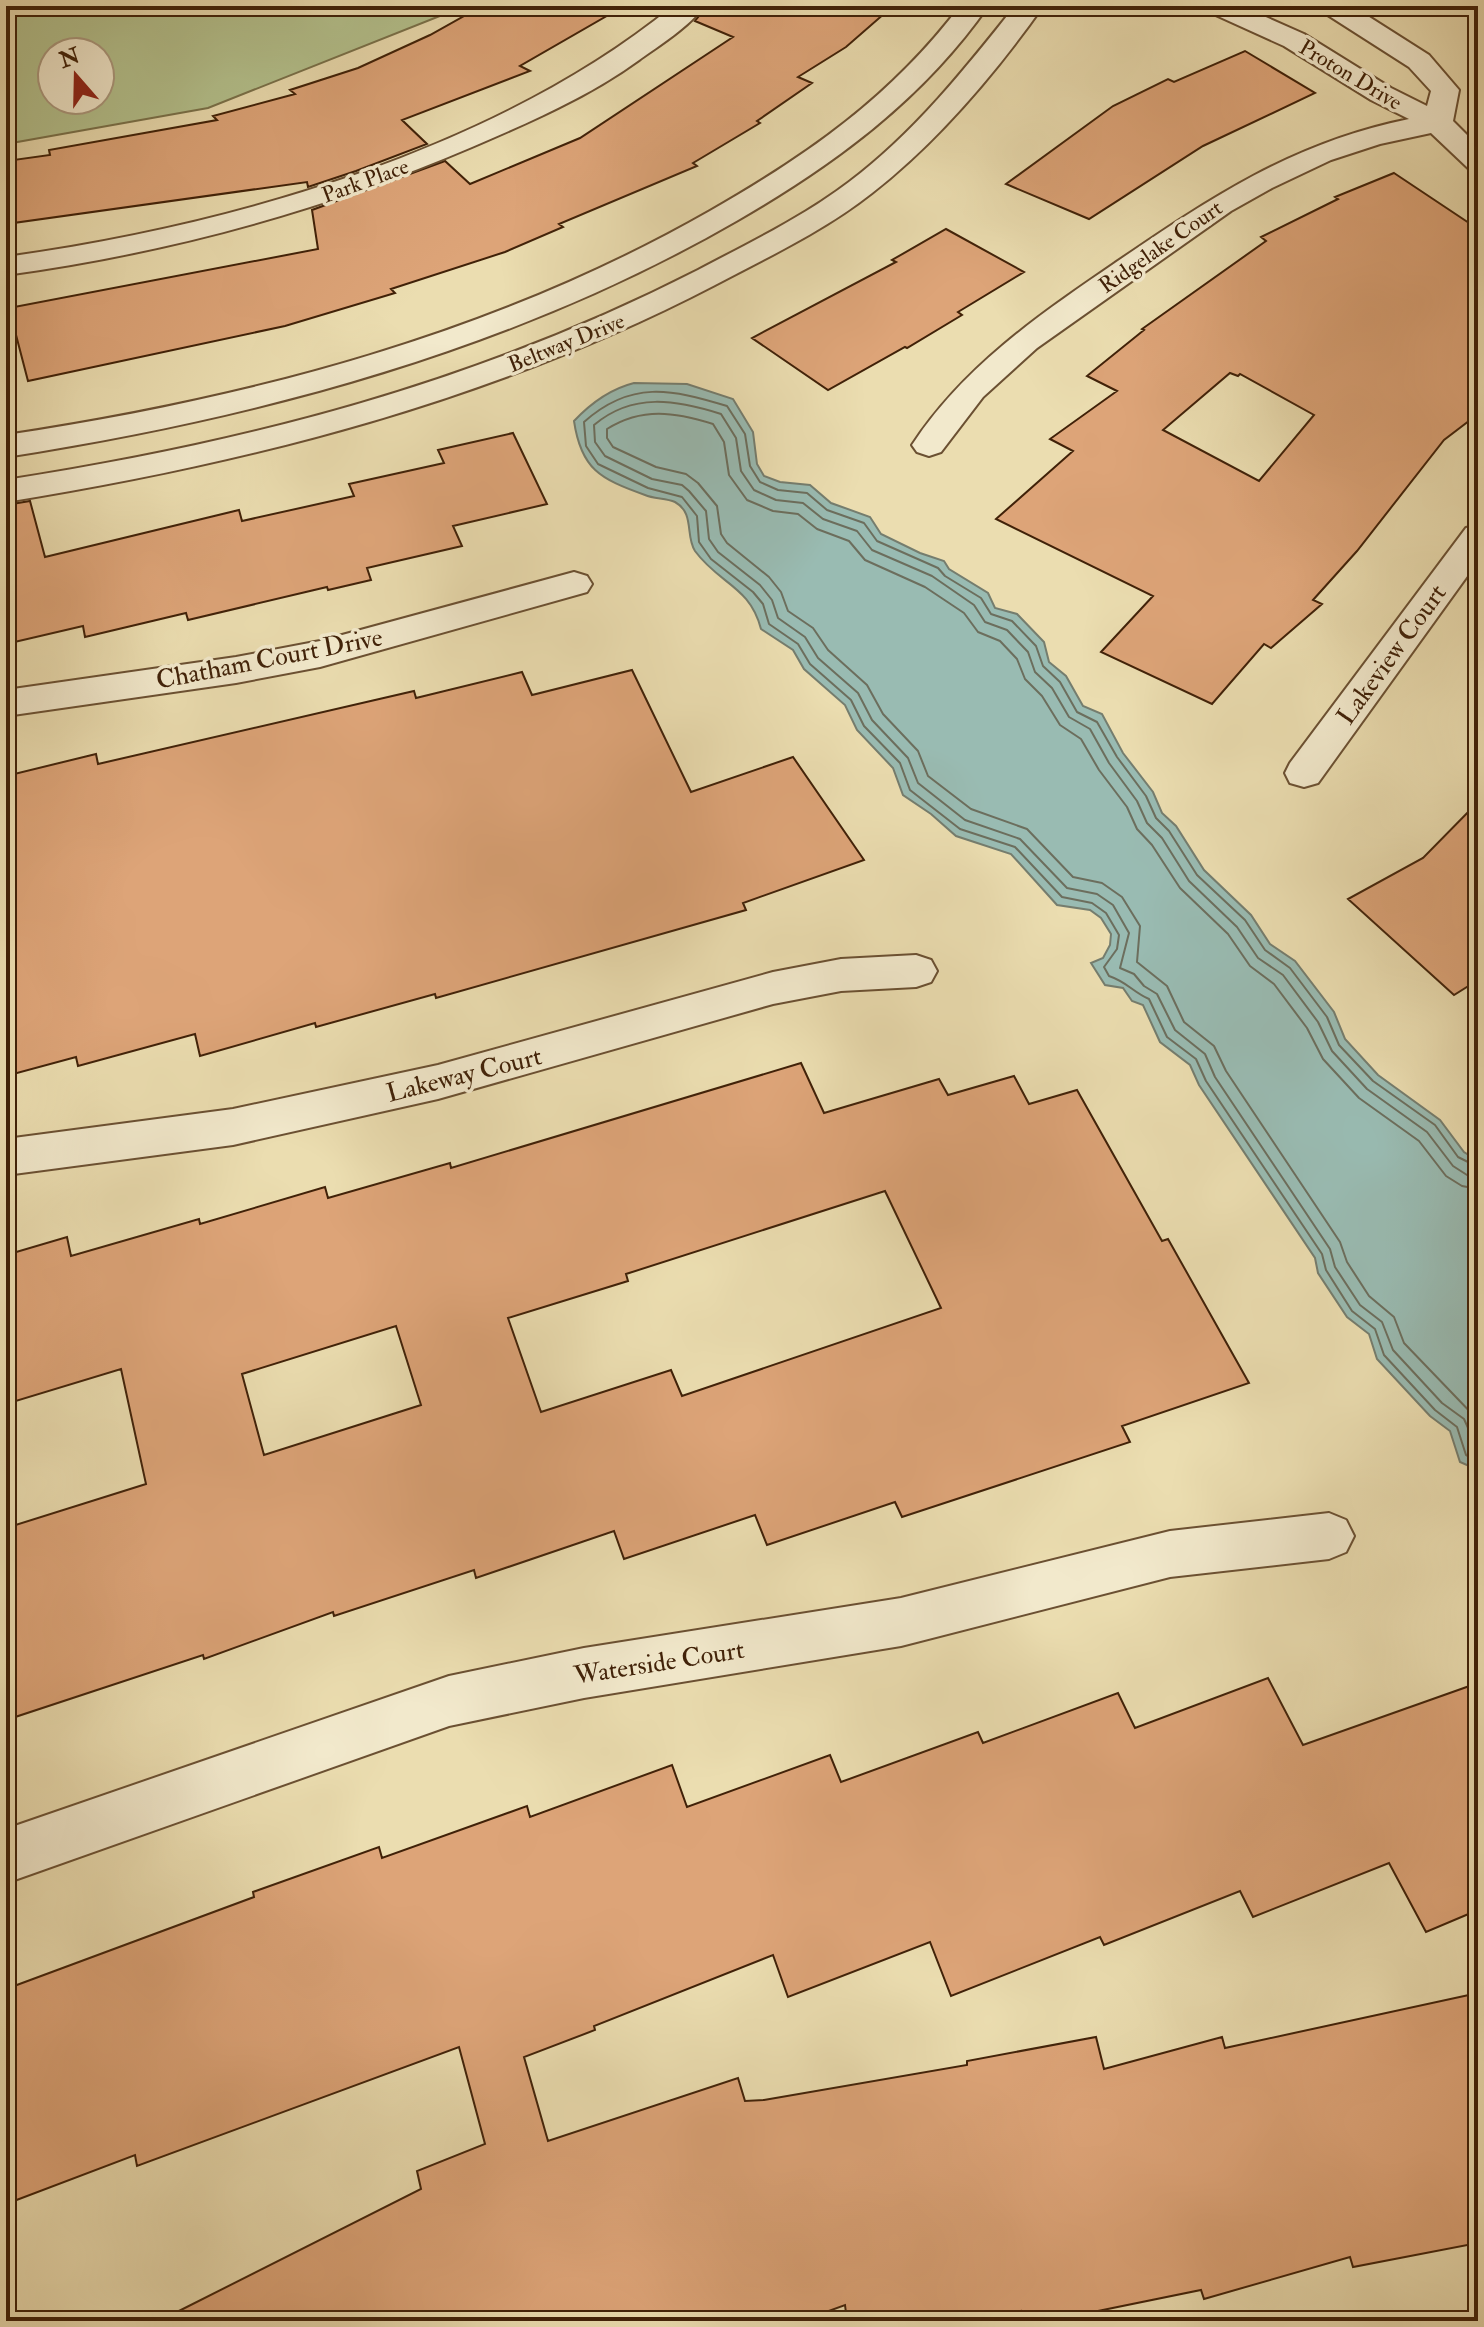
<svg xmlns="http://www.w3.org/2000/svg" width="1484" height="2327" font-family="'IM FELL Double Pica',serif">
	<rect width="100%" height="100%" fill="#ebddb0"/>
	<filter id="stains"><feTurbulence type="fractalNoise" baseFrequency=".0025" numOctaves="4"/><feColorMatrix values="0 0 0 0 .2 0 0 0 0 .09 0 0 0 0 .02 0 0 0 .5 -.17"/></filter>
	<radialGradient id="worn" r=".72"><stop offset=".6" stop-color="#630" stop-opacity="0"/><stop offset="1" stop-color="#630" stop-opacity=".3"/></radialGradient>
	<path fill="#b4c28e" stroke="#7a724b" stroke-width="2" fill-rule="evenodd" d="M31,6H465L208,108L6,144V14ZM52,52H100V100H52Z"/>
	<path fill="#99bbb2" stroke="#757d6e" stroke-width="2" d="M634,383L687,384L733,399L753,432L757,464L764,476L780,482L810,485L831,503L870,517L881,534L920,553L944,561L949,569L988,593L995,608L1017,614L1044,642L1049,662L1066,676L1083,706L1102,714L1123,753L1153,792L1162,813L1176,826L1204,870L1251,915L1270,944L1295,961L1334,1012L1345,1039L1378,1075L1440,1120L1464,1152L1478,1161V1470L1460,1462L1450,1431L1430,1416L1377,1359L1369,1334L1347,1317L1318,1273L1315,1258L1199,1085L1190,1065L1160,1042L1143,1005L1132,1001L1123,988L1105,985L1091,963L1103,958L1110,945L1111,934L1101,918L1090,910L1057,905L1011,854L956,836L931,814L903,795L893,768L857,730L845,705L804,669L793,650L761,629C750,586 719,584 695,551C685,536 695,513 675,502C666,498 654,499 645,495C600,479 581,469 574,421C591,403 610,389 634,383Z"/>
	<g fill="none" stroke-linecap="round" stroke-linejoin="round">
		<path stroke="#6c6e5d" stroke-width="2" d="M1478,1167L1458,1157L1435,1125L1373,1081L1339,1045L1327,1017L1290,968L1265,950L1245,920L1197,875L1169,831L1156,818L1146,796L1117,757L1097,722L1077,712L1060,682L1043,666L1036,646L1012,621L991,614L981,598L945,576L938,568L877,541L864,523L827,510L807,493L778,490L760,482L750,466L745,434L727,406C671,389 631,380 584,422L586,446L598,464L648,488L682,497L697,516L699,542L711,559L753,592L763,604L769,624L798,644L810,664L851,700L864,726L900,763L910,790L960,829L1015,847L1062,897L1092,903L1106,913L1119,935L1117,949L1104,967L1109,976C1127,982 1133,992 1149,999L1167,1037L1196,1059L1206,1081L1322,1254L1326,1270L1352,1311L1375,1329L1384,1355L1435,1410L1457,1427L1466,1455L1478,1461
			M1478,1177L1467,1175L1453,1166L1427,1132L1367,1089L1332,1051L1318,1022L1283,975L1258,958L1237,927L1189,881L1162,838L1147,823L1137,801L1109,763L1090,729L1069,717L1052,688L1035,672L1028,652L1007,630L985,622L974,605L932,576L872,550L857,531L823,519L803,503L776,500L754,490L741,471L736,438L721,414C676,400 633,392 594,425L595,442L605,456L652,479L682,485L689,491L706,511L709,539L718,552L760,585L772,600L778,618L805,637L818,658L858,693L872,720L908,758L918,783L965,820L1020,839L1067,888L1097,894L1113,905L1129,933L1120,968L1134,974L1144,986L1157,994L1175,1030L1205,1054L1215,1077L1330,1249L1335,1267L1360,1305L1382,1322L1393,1350L1442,1403L1464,1419L1478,1450
			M1478,1189L1462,1186L1446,1176L1419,1141L1359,1098L1323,1059L1307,1028L1274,984L1250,966L1228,934L1180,888L1152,845L1137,829L1127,807L1099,770L1081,739L1060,725L1042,696L1025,679L1017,659L1000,641L978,632L964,613L925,587L865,560L849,541L817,529L798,514L773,511L747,500L729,475L724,442L713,424C675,412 642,407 607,429V438L613,447L656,467L686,474L698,483L717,506L721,534L727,543L769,577L781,592L788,611L813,628L828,650L867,685L883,714L918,751L928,776L971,809L1027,829L1073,877L1102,883L1122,897L1140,926L1137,962L1167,986L1184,1022L1214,1046L1226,1071L1340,1242L1347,1262L1369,1296L1394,1317L1404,1343L1478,1420"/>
	</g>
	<path fill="#dda478" stroke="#402108" stroke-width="2" fill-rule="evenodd" d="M482,6H624L520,66L530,71L402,120L427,144L356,171L308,187L307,182L6,224V161L50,155L49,150L217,120L213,116L295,94L290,90L358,68L430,35Z
		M707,6H893L846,47L798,77L812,83L757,121L760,123L693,163L697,166L559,224L563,227L505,252L391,289L395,293L285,326L28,381L9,308L318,249L312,210L445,161L470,184L580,138L733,37L695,21Z
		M1245,51L1315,93L1203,146L1089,219L1006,184L1113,106L1168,79L1174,82Z
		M1394,173L1478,229V414L1444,440L1357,551L1313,600L1322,604L1271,648L1264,644L1212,704L1101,652L1153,596L996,519L1073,451L1050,439L1117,391L1087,376L1144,330L1142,329L1266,241L1261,237L1338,199L1335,197ZM1230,373L1238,376L1240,374L1314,415L1259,481L1163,430Z
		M946,229L1024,272L958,312L962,315L907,348L905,347L828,390L752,338L896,262L892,260Z
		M513,433L547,504L453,526L462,546L367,568L371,580L328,590L327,587L188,620L186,613L85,637L83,626L6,644V505L30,501L45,557L239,510L242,521L354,496L349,484L444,463L438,450Z
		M632,670L691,792L793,757L864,860L743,903L746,910L436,998L435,994L316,1027L315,1023L200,1056L195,1034L78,1066L76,1057L6,1076V776L96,754L98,764L414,691L416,698L522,672L532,695Z
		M1478,802V980L1454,995L1348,899L1423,858Z
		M801,1063L824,1113L939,1079L948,1095L1014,1076L1029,1104L1077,1090L1162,1241L1168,1239L1249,1383L1122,1426L1130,1442L902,1517L895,1502L767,1545L755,1515L624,1559L614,1531L476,1578L474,1570L334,1616L333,1612L204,1659L203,1655L6,1720V1528L146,1484L121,1369L6,1404V1255L67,1237L71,1256L199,1219L200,1224L325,1187L328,1198L450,1163L451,1168ZM885,1191L941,1308L682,1396L671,1370L541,1412L508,1318L628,1281L626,1274ZM396,1326L421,1405L264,1455L242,1374Z
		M1268,1678L1303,1745L1478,1683V1910L1426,1932L1389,1863L1253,1917L1240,1891L1104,1945L1100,1937L951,1996L930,1942L788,1997L773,1955L594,2026L595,2030L524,2057L548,2141L738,2078L745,2101L764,2100L967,2065V2061L1096,2037L1104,2069L1222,2037L1225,2048L1478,1993V2243L1353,2267L1350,2257L1204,2299L1201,2290L1049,2321H1023L1021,2311L962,2321H847L845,2305L801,2321H159L421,2189L417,2171L485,2144L459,2047L137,2166L135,2155L6,2204V1989L254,1897L253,1892L379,1847L382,1858L527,1806L530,1817L672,1765L687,1807L830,1755L841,1782L978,1732L983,1743L1118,1693L1135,1728Z"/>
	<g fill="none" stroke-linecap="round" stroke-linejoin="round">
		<g stroke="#6b5032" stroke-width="4">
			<path id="minor" d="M673,6H704C689,27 660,45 639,60C588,97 530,122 472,147C322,211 168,253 6,275V257C230,226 495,151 673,6Z
				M960,6H988C923,99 835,164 738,220C513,350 261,417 6,457V435C251,398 493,335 710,211C808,155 891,97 960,6Z
				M1015,6H1043C995,74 937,142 872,193C824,231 768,257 715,285C492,401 253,462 6,502V480C250,442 477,383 698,270C749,243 803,217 849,182C914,133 965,69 1015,6Z
				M1205,6H1241L1304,34L1391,88L1427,106L1431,91L1409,67L1323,12L1319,6H1352L1429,55L1459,90L1453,121L1478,146V171L1468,168L1431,133L1380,144L1331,160L1272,188L1231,211L1037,348L983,397L941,452L929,456L917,452L912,445C964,366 1039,315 1115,263C1210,198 1294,142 1409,119L1371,100L1284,46L1209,12Z
				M1478,525V561L1318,783L1304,787L1290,783L1285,773L1290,763L1466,528Z
				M574,572L587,576L592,584L587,592L320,667L236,683L6,716V690L236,657L320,641Z
				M916,955L931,960L937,971L931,982L916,987L841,991L773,1004L438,1099L233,1145L6,1175V1139L233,1109L438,1065L773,972L841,959Z
				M1329,1513L1346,1520L1354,1536L1346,1552L1329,1559L1170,1577L901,1646L584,1698L449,1726L6,1883V1829L449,1676L584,1648L901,1598L1170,1531Z"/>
		</g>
		<use href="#minor" fill="#f2e9cc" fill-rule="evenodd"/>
	</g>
	<g text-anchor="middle" stroke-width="7" stroke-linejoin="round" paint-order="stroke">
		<g font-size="22" fill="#402108" stroke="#f2e9cc">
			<text transform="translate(1351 74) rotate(31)" y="8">Proton Drive</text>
			<text transform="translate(365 180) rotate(-20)" y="8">Park Place</text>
			<text transform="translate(1160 246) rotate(-35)" y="8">Ridgelake Court</text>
			<text transform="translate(566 342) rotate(-22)" y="8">Beltway Drive</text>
		</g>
		<g font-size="26" fill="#402108" stroke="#f2e9cc">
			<text transform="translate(1391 654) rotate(-54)" y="9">Lakeview Court</text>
			<text transform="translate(269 658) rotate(-11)" y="9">Chatham Court Drive</text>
			<text transform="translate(464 1074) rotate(-14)" y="9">Lakeway Court</text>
			<text transform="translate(659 1662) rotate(-9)" y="9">Waterside Court</text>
		</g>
	</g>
	<rect width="1484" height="2327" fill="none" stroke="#ebddb0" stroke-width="32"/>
	<rect x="8" y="8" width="1468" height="2311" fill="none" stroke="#402108" stroke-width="4"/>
	<rect x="16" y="16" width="1452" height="2295" fill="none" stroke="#402108" stroke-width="2"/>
	<g transform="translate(76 76) rotate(340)"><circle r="38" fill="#f2e9cc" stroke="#ab997e" stroke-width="2"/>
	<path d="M0-6L14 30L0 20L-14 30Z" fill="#8f2418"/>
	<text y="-12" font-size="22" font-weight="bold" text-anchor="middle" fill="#402108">N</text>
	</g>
	<rect width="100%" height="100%" filter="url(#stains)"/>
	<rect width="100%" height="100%" fill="url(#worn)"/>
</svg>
